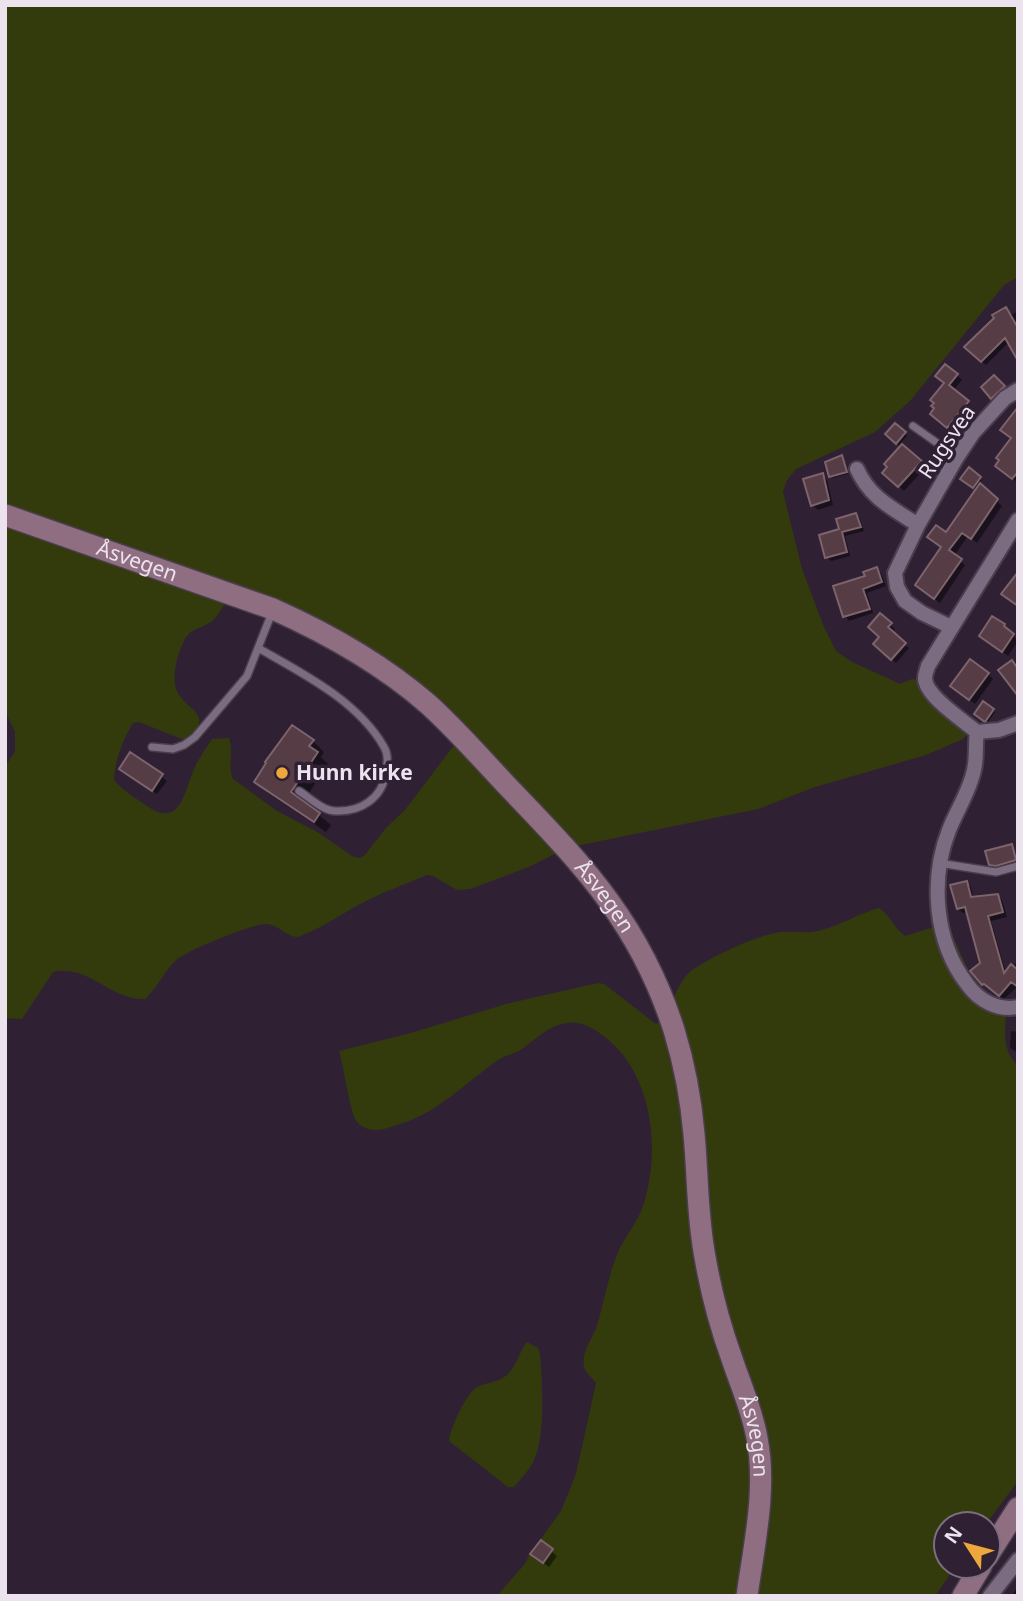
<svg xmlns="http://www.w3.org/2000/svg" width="1023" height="1601" font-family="'Noto Sans',sans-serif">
	<rect width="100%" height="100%" fill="#2f2133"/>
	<path fill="#333b0d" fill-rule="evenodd" d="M5,5H1018V277L1004,285L910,401L875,432L796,469L787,480L783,492L802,569L824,627L836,651L852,662L900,684L912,679L919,680L976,723L963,739L926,755L815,787L758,809L566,848L531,866L470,889L457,890L433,876L427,875C406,884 385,891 366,901C342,913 323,928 298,937C287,937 280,926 268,924C255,922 186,951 176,960C164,972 157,988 145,999C111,1001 89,964 53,972L22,1019L5,1018L7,817L5,766L15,752V732L5,711ZM228,600L373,657L461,736L405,810L386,828L364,856L359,858L352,856L319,833L277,811L233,779C227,766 234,752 229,738L212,739C205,750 197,760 193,772C183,796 179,830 144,804C134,797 122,790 114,780C115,760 122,741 133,723L139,722L182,739H189C214,712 187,712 177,691C171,679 177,655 183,643C189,628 200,630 212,621C218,616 223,606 228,600Z
		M879,908C891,916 893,927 905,936L947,923L970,975L1006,1013C1005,1034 1002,1050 1018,1066V1481L986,1524H946V1566H956L935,1596H497L524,1565L530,1554L561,1511L576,1474L596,1383C592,1378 585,1372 584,1366C581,1352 593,1338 597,1326C604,1301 609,1273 619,1250C627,1234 639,1220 644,1203C660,1152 653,1082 613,1044C601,1033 584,1020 567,1023C549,1025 536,1039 522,1049C515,1054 505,1055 498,1060C464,1084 438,1113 397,1125C382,1130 369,1134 357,1122C350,1114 344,1066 339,1051L411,1033L506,1004L598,983L604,984L656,1024C672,1016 673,986 691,971C707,959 755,936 775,933C789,930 805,934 818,931C839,926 858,914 879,908Z
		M527,1342L538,1348L540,1354C542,1382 546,1434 534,1460C530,1469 521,1479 514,1487H508L449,1441C450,1429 466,1394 476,1388C486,1382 498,1383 507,1375C517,1366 519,1352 527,1342Z"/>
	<path fill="#0007" d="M1005,309L1011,315L1018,311V351L1009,342L986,365L966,347Z
		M946,366L962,380L953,391L972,407L952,431L937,419L946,383Z
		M994,377L1006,389L995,399L983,387Z
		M1018,412V480L1017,482L1001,470V460L1013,439Z
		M896,425L907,436L900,444L925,468L904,491L884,473L901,447L887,434Z
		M842,457L848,474L833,478L831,476Z
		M969,470L982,480L979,484L1002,506L977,543L968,536L954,556L965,565L940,603L922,590L946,535L977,491L962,479Z
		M822,475L827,480L833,505L818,510L813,505Z
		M856,515L860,519L864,531L845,536L850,556L831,561L827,557L842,531Z
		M876,569L881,573L886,586L867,593L873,613L849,621L845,616L867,577Z
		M880,616L895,629L891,633L909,648L896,663L875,644L881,637Z
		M1004,626L1018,641L1008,656L981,636Z
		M988,674L993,679L975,704L958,691Z
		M993,710L995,712L988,722L978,715Z
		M313,741L324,752L321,757L328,764L303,802L331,825L326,832L268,793L256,782Z
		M126,774L161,776L167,781L157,794Z
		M1012,846L1017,862L999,867L990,864Z
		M966,883L971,887L973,898L998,896L1002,900L1007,917L991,921L1006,973L1018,961V986L1004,999L983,984L982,963L968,912L963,913L958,909Z
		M1011,1031L1018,1032V1053L1010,1048Z
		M541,1543L557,1556L549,1567L538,1559Z
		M1018,1586V1596H1012Z"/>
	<path fill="#553c45" stroke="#7d636c" stroke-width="2" d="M1006,307L1018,328V361L1005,338L981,362L964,347L994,318L992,315Z
		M945,364L958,374L949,385L969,401L947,428L930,414L934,408L931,406L934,403L930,400L944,383L935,376Z
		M994,375L1005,386L991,399L981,387Z
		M1018,407V472L1012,479L995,466L999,460L996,458L1011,438L1000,430Z
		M895,423L906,432L896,444L885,434Z
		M902,444L922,461L898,487L882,473L887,467L884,464Z
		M842,455L847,472L829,477L825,462Z
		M969,467L981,477L973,488L960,479Z
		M823,473L829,500L811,506L803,479Z
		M980,483L998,499L971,539L962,533L949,550L962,559L934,599L915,585L941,547L927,537L936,525L946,532Z
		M856,513L861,527L842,532L847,552L825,558L819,535L839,529L836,519Z
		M877,567L882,582L863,589L870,609L843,617L833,586L865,576L863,572Z
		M1018,572V606L1001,594Z
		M880,613L892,623L888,627L906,643L891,660L873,644L879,637L868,627Z
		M992,616L1005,624L1004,626L1014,634L1002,652L979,636Z
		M970,659L989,673L969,700L950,686Z
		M1012,660L1018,669V696L998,670Z
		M983,701L994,709L985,722L974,714Z
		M292,725L314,740L309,746L318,752L291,792L320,813L314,822L254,782L266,763L265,762Z
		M130,752L163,774L152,791L119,769Z
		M1012,844L1016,860L996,866L989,865L985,851Z
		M967,881L971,897L998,894L1003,912L988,916L1004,973L1011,964L1018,970V987L1011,982L999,996L984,984L982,985L970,971L980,963L965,907L957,909L950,885Z
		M541,1540L553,1549L543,1563L530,1554Z"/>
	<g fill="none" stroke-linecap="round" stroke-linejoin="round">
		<g stroke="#4a3e4d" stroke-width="10">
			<path id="service" d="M913,426L957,457
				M273,610L258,648C302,673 358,701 384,747C389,755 387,764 386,773C382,798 361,812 336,811C323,811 310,798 299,791
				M152,747L173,749L184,745L195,737L247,676L258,648
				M939,863L996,872L1018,866"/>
		</g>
		<g stroke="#4a3e4d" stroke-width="18">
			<path id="minor" d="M857,469C870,498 892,508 918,525
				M1018,520L928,666C927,670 925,674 925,678C925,696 964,721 977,732C975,745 977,758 974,770C970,790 957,810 949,830C930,879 934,941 967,984C979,1001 998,1011 1018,1007
				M951,627L922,613L905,601L897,587L895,573L918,525L957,457L973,433L1005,398L1018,390
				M977,732L999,730L1018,723
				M990,1596L1018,1560"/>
		</g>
		<g stroke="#4a3e4d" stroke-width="24">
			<g id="secondary">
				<path id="s1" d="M5,515L273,609C329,634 382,664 428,704C459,732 486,764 514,793C587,869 641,927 674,1030C684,1063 691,1099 694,1134C698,1175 697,1216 705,1257C711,1292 720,1326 732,1359C741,1386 752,1410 757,1438C767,1489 754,1545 747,1596"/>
				<path d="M988,1555L1018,1508"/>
				<path d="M963,1596L981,1566"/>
			</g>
		</g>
		<use href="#service" stroke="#7c6c81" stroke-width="7"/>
		<use href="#minor" stroke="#7c6c81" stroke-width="14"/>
		<use href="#secondary" stroke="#906e81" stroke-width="21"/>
	</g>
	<circle fill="#eea73d" stroke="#2f2133" stroke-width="2.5" cx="282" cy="773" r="7"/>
	<g text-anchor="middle" stroke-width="7" stroke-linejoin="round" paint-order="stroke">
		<g font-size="21" fill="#ece3ef" stroke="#2f2133">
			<text transform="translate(947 442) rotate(-56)" y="7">Rugsvea</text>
			<text dy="7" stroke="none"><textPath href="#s1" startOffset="140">Åsvegen</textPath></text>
			<text dy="7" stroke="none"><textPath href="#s1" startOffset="728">Åsvegen</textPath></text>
			<text dy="7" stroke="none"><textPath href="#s1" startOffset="1295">Åsvegen</textPath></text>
		</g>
		<g font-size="21" font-weight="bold" fill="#ece3ef" stroke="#2f2133" text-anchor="start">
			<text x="296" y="780">Hunn kirke</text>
		</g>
	</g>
	<rect width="1023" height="1601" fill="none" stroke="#ece3ef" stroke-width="14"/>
	<g transform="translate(967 1545) rotate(306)"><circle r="33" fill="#2f2133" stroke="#7b6f7e" stroke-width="2"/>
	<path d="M0-5L12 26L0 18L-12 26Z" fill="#eea73d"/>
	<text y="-10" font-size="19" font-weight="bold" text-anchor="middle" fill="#ece3ef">N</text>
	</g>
</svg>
